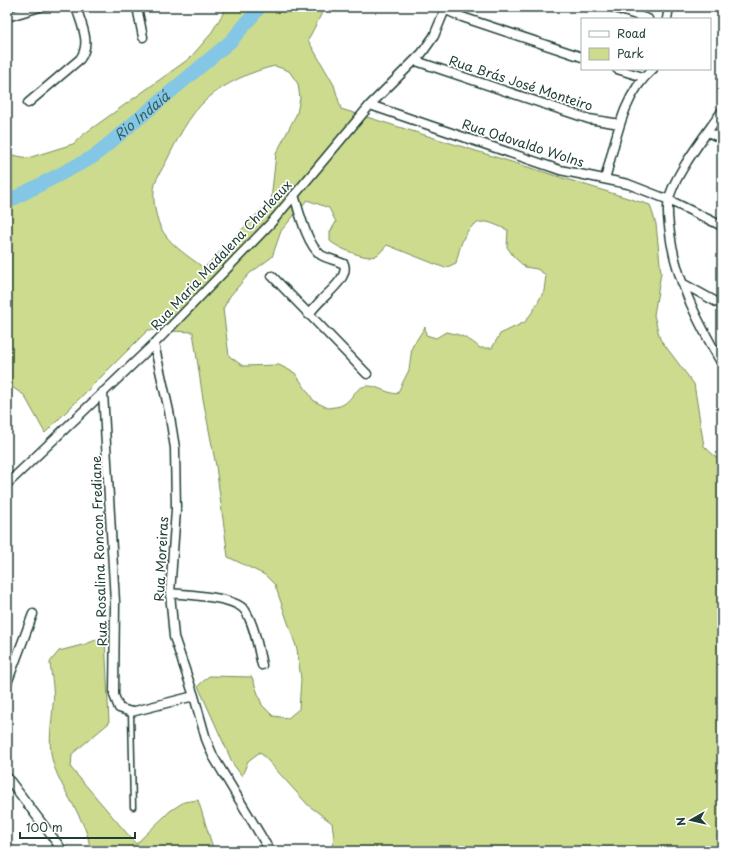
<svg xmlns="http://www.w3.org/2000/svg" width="729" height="858" font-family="'Playpen Sans',sans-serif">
	<rect width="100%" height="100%" fill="#fff"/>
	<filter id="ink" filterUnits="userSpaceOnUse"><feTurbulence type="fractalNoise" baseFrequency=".025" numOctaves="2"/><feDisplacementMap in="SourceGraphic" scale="8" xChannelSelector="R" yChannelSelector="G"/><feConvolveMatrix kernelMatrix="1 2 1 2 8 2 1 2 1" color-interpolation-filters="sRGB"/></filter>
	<g filter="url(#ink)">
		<path fill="#cddb8e" stroke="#768c61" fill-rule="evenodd" d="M227,7H325L308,40L334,85L341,109L650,205L656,224L661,273L654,315L660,339L694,384L704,446L722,463V851H331L334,838L332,823L308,805L260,752L248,761L242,776L233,764L198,686L209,676L252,677L262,705L273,716L288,718L299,709L301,679L297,649L275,585L265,575L228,557L216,466L203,399L193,332L148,330L45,433L24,395L7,384V154L28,158L73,144L84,134L190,58L210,35ZM275,66L289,71L298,84L300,98L297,113L276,154L271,200L204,268C188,256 168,244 160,226C155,215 152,196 155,184C157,177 162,169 166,162C177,140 188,116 207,99C225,83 252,71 275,66ZM307,200L329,208L336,222L330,232V241C338,248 365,260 375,256C380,254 384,248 387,245L445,268L456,263C460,247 465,220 487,222C493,223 502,228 508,230L507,247L514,257L525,267L537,269L546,275L544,291L533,311L525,322L500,334L492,348H480C470,339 460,334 446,332L436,338L426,335L425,327L412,347L409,370L397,394C389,393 383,390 375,387C356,382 355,397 344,404C340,407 333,407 328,408L314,401L295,373L279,365L243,366L229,356L223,309L230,296L249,274L272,257L281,231Z
			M105,636L109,723L72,754L71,768L136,844L170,811L184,802L198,800L214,851H90C90,823 59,789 52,759C48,740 52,723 53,705C55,691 51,676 50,662L59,651L86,644Z"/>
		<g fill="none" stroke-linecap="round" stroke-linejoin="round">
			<path stroke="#84c6e5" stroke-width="14" id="s1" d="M7,202L93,157L231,41L260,7"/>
			<g stroke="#1f3d34" stroke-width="7">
				<path id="lane" d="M131,712L133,807"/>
			</g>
			<g stroke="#1f3d34" stroke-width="11">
				<path id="street" d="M137,7L143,37
					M612,7L648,19
					M444,9L462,17L582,57
					M7,17L40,7
					M667,19L669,7
					M416,61L589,119L620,124
					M617,69L643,77
					M28,103L80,59C92,43 81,24 76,7
					M370,105L560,170L628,184L669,200L722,226
					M722,111C707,133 674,175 669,199C667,208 668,218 669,226C674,277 697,320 722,364
					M708,132L722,139
					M605,179C616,141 622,95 653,69
					M294,195C299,211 307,245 321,255C328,259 336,260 344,264C350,281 317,299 309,315
					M272,276L367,374
					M682,283L722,305
					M154,344L169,411L175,448L176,510L170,593L174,637L194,696L206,739L213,756L270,851
					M103,392L115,602L114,695L119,708L131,712L194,696
					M7,484L154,344L271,223L370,105L422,53L434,36L446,7
					M170,593C187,595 237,596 246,612C255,627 258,648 262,665
					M7,683L33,614
					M7,777L63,851"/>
			</g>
			<use href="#lane" stroke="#fff" stroke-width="4"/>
			<use href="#street" stroke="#fff" stroke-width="8"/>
		</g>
	</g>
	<g text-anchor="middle" stroke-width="3.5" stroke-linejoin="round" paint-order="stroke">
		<g font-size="13" fill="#1f3d34" stroke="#fff">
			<text transform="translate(521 83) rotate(18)" y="5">Rua Brás José Monteiro</text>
			<text transform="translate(523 143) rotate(18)" y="5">Rua Odovaldo Wolns</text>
			<text transform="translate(221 255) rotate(-47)" y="5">Rua Maria Madalena Charleaux</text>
			<text transform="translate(99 551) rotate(-92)" y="5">Rua Rosalina Roncon Frediane</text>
			<text transform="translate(161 559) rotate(-87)" y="5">Rua Moreiras</text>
		</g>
		<g font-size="14" font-style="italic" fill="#385f60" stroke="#fff">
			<text dy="5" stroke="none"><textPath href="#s1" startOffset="161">Rio Indaiá</textPath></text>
		</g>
	</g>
	<rect width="729" height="858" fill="none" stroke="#fff" stroke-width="24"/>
	<rect x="12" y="12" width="705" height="834" fill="none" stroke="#1f3d34" stroke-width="1.5" filter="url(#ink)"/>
	<rect x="581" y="18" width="130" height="52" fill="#ffffff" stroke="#a5b1ae"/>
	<rect x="589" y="31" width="20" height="6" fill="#ffffff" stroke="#a5b1ae"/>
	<text x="617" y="38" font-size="12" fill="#1f3d34">Road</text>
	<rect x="589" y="48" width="20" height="12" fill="#cddb8e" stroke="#a5b1ae"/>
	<text x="617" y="58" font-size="12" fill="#1f3d34">Park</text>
	<g transform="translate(691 820) rotate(262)" stroke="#ffffff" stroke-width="3" paint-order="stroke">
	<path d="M0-3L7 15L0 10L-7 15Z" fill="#1f3d34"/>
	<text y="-6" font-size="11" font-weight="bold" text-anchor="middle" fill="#1f3d34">N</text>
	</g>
	<path d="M20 832v6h115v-6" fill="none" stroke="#1f3d34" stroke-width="2"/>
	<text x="26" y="832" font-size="12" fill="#1f3d34" stroke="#ffffff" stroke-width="3" paint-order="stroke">100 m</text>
</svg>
